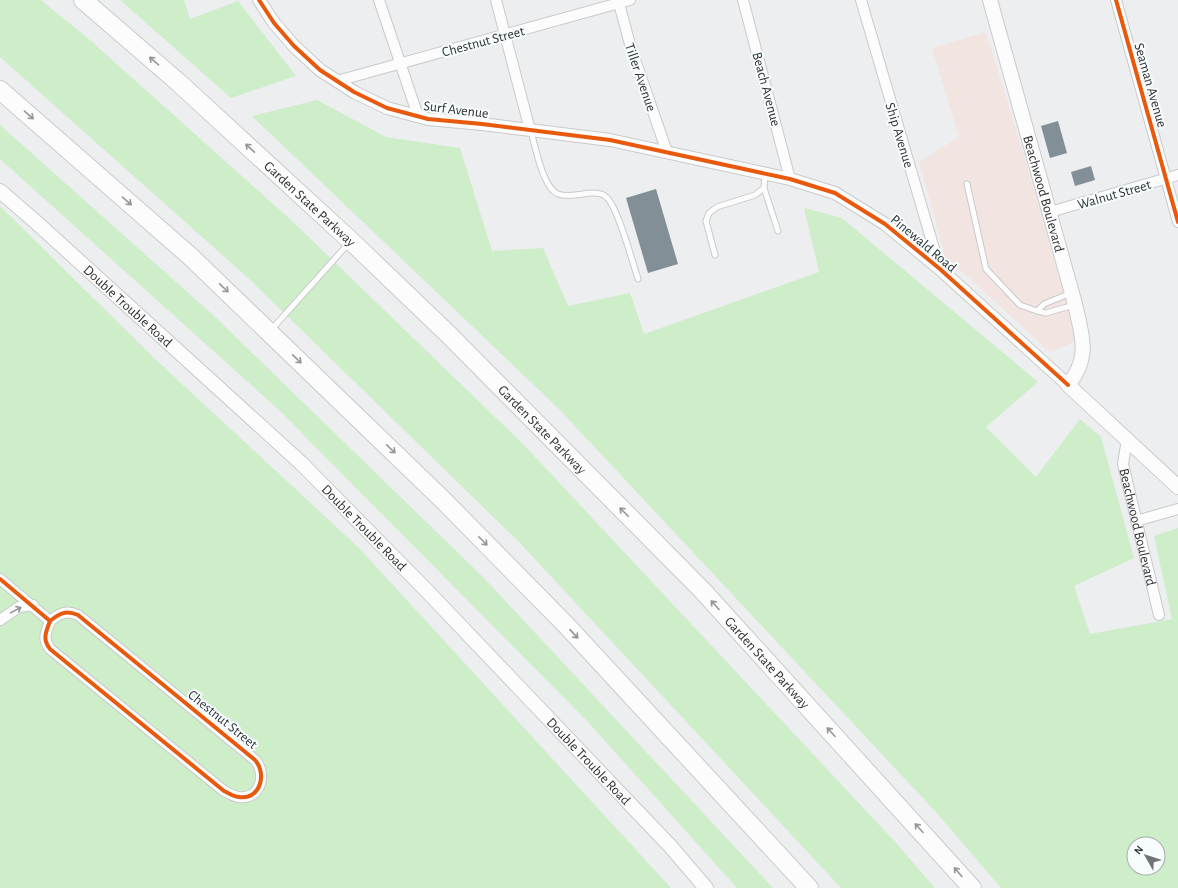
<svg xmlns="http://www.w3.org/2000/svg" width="1178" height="888" font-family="'Alegreya Sans',sans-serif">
	<rect width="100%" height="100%" fill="#eceef0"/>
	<path fill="#f2e5e1" d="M986,32L1029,172L1077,341L1050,352L945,256L919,162L959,137L932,48Z"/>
	<path fill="#ceedc9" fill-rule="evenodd" d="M0,0H41L91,41L291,220L523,444L897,844L935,888H841L520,543L247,277L0,57Z
		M120,0H184L190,19L238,1L296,76L231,98Z
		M317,100L386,137L460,148L492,251L543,248L568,306L630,293L644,334L819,272L804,208L842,218L1038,382L986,427L1036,477L1080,419L1101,437L1134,558L1074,586L1090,634L1172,619L1154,536L1178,528V888H1001L935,811L559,409L252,116ZM1134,844H1158V868H1134Z
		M0,125L212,314L484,578L773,888H737L588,722L278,409L0,159Z
		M0,206L154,358L358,547L671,888H0Z"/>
	<path fill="#828f97" d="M1058,121L1067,153L1050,158L1041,126Z
		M1091,166L1095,180L1075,186L1071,172Z
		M656,189L678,264L648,273L626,198Z"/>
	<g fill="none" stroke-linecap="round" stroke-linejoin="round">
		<g stroke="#c8cacb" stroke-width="7">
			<path id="service" d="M531,131C535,146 543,188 558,194C566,197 575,195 583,194C589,193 601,192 606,197C617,204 633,264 638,279
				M967,184L986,269L1020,305L1037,311
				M764,188L778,231
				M715,255L706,221L709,213L717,207L755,195L764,188L765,174
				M1071,293L1044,304L1037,311L1046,313L1074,305
				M271,330L349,243"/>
		</g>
		<g stroke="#c8cacb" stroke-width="12">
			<g id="minor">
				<path d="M379,0L418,116"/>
				<path d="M496,0L530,130"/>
				<path d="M618,0L631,48L667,152"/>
				<path d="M743,0L790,179"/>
				<path d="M861,0L940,269"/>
				<path d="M1116,0L1178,222"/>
				<path d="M337,81L630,0"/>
				<path d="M1050,212L1178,175"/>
				<path id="s1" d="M1127,439L1123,464L1159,615"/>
				<path d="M1136,521L1178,509"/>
				<path d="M0,579L50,621C46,632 42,639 50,649L224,791C229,793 234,797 239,797C261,800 267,773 255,760L78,615C66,610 60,613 50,621"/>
				<path d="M0,620L19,607L33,605"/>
			</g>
		</g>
		<g stroke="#c8cacb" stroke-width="14">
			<path id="tertiary" d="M259,0L274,23L294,46L320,70L354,92L387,108L428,119L482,124L610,140L790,179L835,193L885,224L940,269L1068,385"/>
		</g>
		<g stroke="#c8cacb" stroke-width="16">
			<g id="secondary">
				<path id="s2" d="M990,0L1075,304C1082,336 1091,357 1068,385L1178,487"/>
				<path id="s3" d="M0,191L37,223L301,463L427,591L671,847L706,888"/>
			</g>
		</g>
		<g stroke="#c8cacb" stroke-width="20">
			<g id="motorway">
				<path id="s4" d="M83,0L178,82L351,241L448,334L702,590L972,888"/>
				<path d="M0,90L191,257L443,500L567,626L809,888"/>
			</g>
		</g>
		<use href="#service" stroke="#fcfcfd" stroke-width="5"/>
		<use href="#minor" stroke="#fcfcfd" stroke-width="10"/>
		<use href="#tertiary" stroke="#fcfcfd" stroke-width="12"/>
		<use href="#secondary" stroke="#fcfcfd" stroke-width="14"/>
		<use href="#motorway" stroke="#fcfcfd" stroke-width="18"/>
		<g stroke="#f7fcff" stroke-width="6">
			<path id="cycleway" d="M259,0L274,23L294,46L320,70L354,92L387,108L428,119L482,124L610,140L790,179L835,193L885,224L940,269L1068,385
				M1116,0L1178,222
				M0,579L50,621C46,632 42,639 50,649L224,791C229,793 234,797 239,797C261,800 267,773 255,760L78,615C66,610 60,613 50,621"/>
		</g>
		<use href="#cycleway" stroke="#e8590c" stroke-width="4"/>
	</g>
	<defs><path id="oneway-shaft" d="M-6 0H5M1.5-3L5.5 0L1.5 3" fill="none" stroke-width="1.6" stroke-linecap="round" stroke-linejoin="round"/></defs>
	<g stroke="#969698">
		<use href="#oneway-shaft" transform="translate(154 61) rotate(-139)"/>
		<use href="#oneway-shaft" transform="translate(29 115) rotate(41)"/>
		<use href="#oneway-shaft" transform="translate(250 148) rotate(-137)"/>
		<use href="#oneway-shaft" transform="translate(127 201) rotate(41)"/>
		<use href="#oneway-shaft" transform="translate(224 288) rotate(44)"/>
		<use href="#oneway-shaft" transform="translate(297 359) rotate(44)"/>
		<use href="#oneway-shaft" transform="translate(391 449) rotate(44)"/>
		<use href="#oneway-shaft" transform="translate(624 512) rotate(-135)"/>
		<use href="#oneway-shaft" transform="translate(483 541) rotate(45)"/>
		<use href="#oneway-shaft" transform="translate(715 605) rotate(-132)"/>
		<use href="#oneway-shaft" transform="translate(16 610) rotate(-28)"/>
		<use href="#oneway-shaft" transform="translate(574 634) rotate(47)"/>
		<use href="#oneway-shaft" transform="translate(831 732) rotate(-132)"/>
		<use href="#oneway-shaft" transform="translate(919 828) rotate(-132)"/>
		<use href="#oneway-shaft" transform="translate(958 872) rotate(-130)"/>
	</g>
	<g text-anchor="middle" stroke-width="4" stroke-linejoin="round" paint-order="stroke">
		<g font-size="14" fill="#2f3132" stroke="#f7fcff">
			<text transform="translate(483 41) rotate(-15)" y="5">Chestnut Street</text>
			<text transform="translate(641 77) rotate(71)" y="5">Tiller Avenue</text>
			<text transform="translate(1151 85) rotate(74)" y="5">Seaman Avenue</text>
			<text transform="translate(767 89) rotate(75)" y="5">Beach Avenue</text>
			<text transform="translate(456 109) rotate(7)" y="5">Surf Avenue</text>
			<text transform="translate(900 135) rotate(73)" y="5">Ship Avenue</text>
			<text dy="5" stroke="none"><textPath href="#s2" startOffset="201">Beachwood Boulevard</textPath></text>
			<text transform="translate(1114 194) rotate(-16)" y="5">Walnut Street</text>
			<text dy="5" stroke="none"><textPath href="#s4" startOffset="305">Garden State Parkway</textPath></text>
			<text transform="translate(924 243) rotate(40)" y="5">Pinewald Road</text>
			<text dy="5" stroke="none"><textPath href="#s3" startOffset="172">Double Trouble Road</textPath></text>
			<text dy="5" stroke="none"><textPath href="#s4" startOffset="629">Garden State Parkway</textPath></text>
			<text dy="5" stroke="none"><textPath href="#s1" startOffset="90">Beachwood Boulevard</textPath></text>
			<text dy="5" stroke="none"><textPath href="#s3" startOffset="496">Double Trouble Road</textPath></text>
			<text dy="5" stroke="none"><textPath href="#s4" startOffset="953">Garden State Parkway</textPath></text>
			<text transform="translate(223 719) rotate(39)" y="5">Chestnut Street</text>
			<text dy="5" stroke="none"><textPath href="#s3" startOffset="820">Double Trouble Road</textPath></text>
		</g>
	</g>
	<g transform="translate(1146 856) rotate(309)"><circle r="19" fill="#f7fcff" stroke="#a7abad"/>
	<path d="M0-3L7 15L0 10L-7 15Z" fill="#717374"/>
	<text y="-6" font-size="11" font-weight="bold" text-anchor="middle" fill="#2f3132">N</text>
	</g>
</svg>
